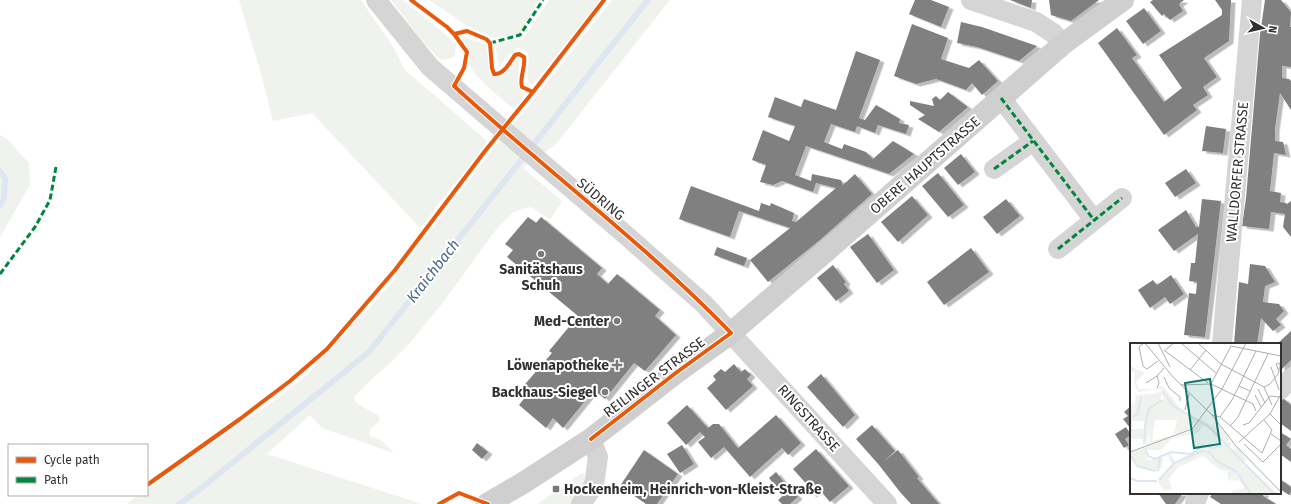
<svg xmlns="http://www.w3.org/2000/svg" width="1291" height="504" font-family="'Fira Sans',sans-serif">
	<defs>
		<filter id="shadow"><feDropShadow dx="4.5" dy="2.5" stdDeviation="0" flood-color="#0004"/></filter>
	</defs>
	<rect width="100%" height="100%" fill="#fff"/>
	<path fill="#f0f3ed" d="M239,0H361L392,45L405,70L487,141L477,156L435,208L432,214L420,228L312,113L273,121L260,70Z
		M391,0H403L445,34L456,44L455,55L452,58L440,60L420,38Z
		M429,0H539L520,34L494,38L466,25Z
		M549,0H601L533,84H531C522,75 534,60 525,49L518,48L508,55L499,67L495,43L523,39Z
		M612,0H670L556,144L523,168L562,201L550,220L531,207L513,212L495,231L439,308C426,321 417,337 404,349C388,366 370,380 354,397L356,403L378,415L380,421L370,429V436L381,440L394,453L322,428L310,415L267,454L422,504H126L139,495H147V490L280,396L307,375L392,283L400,270L496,145L526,109Z
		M458,35L487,45L489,71L492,77H502L510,69L516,61L519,60C520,73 514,83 524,93L522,100L514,109C502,99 477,80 470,66C468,63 469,59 469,56C469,48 465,41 458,35Z
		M0,135L7,139L29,163L30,185L0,237Z
		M583,472C589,486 579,494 570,504H537Z"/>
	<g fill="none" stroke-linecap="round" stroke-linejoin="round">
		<path stroke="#dee6f0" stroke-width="6" d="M0,171L5,178L4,198L0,206
			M179,504L195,493L369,352L648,0"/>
	</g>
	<path fill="#808080" filter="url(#shadow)" d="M915,0H931L949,7L941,27L909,14Z
		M1010,0H1032L1031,8Z
		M1049,0H1099L1071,21L1051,15Z
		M1153,0H1184L1179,4L1183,11L1170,20L1164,14L1162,16L1150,2Z
		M1215,0H1231L1229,41L1204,58L1217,77L1203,87L1208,95L1193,105L1197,110L1164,135L1098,43L1117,28L1137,55L1132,58L1164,102L1182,88L1159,55L1222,15V10Z
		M1265,0H1281L1291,12L1290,27H1291V67L1282,66V78L1289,79L1291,81V110L1280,93L1275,129V141L1283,142L1286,155L1274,153L1270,191L1281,193L1280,202L1286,203L1287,204L1291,201V237L1283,227L1285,214L1271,212L1269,229L1242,226L1246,198L1260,34Z
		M1144,8L1161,31L1143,44L1126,21Z
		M961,22L982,27L1037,46L1019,61L977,47L957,43Z
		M912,24L948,38L941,59L969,68L979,60L998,81L982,95L972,83L966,90L936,79L916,84L894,76Z
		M856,51L880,60L859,118L865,120L876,105L900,119L899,123L909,125L906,134L878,125L875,133L857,126L855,132L831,124L824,142L842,149L844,144L866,152L873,159L893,141L914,154L889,174L806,146L795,175L811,181L812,174L841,180L843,185L855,174L872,194L820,240L768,282L750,260L790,228L739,211L730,237L679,219L691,186L759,211L761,203L770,206L771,203L794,213L792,221L796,222L836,188L816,183L813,192L782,181L773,185L760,182L766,165L752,160L763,130L789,141L795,126L768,117L775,97L801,107L804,99L836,110Z
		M948,92L968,107L939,132L918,119L925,115L910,105V101L934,106L932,99L936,96L940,100Z
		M1206,126L1226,129L1223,153L1202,151Z
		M961,154L975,172L958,185L944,168Z
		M1186,169L1196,183L1175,197L1165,183Z
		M938,173L964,205L948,217L922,186Z
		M912,196L928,215L898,242L881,222Z
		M1006,199L1020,216L997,234L983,217Z
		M1202,199L1221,201L1205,337L1184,335L1189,293L1196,294L1197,282L1189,281L1191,263H1195L1198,234L1174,251L1158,230L1186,210L1196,227H1199Z
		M528,217L536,223L541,217L602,268L597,274L608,284L617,274L660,310L655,316L676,335L645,371L634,363L605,399L594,390L563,428L553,418L546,428L519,405L526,396L520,390L552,353L549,351L578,316L507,257L513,250L505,244Z
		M868,234L894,270L877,283L850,247Z
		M717,247L747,258L744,266L714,255Z
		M971,248L989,272L944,305L927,282Z
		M1250,264L1265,266L1275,282L1265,286L1263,302L1279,304L1284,311L1276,319L1281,325L1273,331L1261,318L1257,344H1234L1239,282L1248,284Z
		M833,265L846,282L844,284L849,291L836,301L817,278Z
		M1171,275L1184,294L1170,304L1165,297L1150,308L1138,290L1153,280L1157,285Z
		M1291,331V360L1280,371V344H1277Z
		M734,364L741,372L745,369L751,375L747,379L753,386L726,410L707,388L716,380L713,376L721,369L725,372Z
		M821,374L855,415L843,427L807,387Z
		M1283,398L1291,405V431L1280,423V401Z
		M687,405L708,428L713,424H719L738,448L776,415L801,443L788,455L782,448L750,477L724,447L711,458L698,442L705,437L700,432L686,445L667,423Z
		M1131,406V429L1123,419L1128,416L1124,412Z
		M872,425L895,451L883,462L898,450L919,477L917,478L939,504H911L900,492L879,465L856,439Z
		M1126,427L1131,435L1125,439L1129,445L1124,448L1115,434Z
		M1280,432L1291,439L1286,445L1291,449V462L1280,454Z
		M477,443L488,452L482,459L472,450Z
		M682,445L694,464L680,473L667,454Z
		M816,449L849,486L830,502L819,489L812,495L808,489L810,488L793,469Z
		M644,450L678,474L657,504H646L620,486Z
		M776,472L784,482L777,488L769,478Z
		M1280,479L1291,487V492L1289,495L1280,489Z
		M791,489L798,497L790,504H782L778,500Z
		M1158,493H1183L1175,504H1166Z
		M1213,493H1265L1263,496L1276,504H1221L1210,497Z"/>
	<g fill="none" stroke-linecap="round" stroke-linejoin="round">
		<path stroke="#d5d5d5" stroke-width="20" d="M376,0L430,67L628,237L704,304L887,504
			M971,0L1036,22L1053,33L1063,44
			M1001,98L1094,220
			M994,169L1033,141
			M1058,249L1122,198
			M1222,344L1252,0
			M1280,390L1291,378
			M581,504L594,485L598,457L591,439
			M1195,504L1199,493"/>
		<path stroke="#cfcfcf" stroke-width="22" d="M487,504L523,483L591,439L677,372L731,333L839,240L1063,44L1123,0"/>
		<path stroke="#00873e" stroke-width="3" stroke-dasharray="6 3" stroke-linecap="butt" d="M490,43L520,35L543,0
			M1001,98L1094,220
			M994,169L1033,141
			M1058,249L1122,198
			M0,274L35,227L50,200L56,167"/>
		<g stroke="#fff" stroke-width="6">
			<path id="cycleway" d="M411,0L447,27L454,34L467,52L464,68L454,86C517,144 584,197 647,253C676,279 704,305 731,333L677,372L591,439
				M454,34L467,31L486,39L490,43L492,68L494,74C504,75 510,62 515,55L519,54L524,57C526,67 519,77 522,87L533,92
				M147,485L240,419L290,381L327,349L395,270L485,151L533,92L604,0
				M439,504L459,493L488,504"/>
		</g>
		<use href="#cycleway" stroke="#e8590c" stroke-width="4"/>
	</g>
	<g fill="#797979" stroke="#fff" stroke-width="1.5">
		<circle cx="541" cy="254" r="4"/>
		<circle cx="617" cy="321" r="4"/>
		<path d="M615 359h4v4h4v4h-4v4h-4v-4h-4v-4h4z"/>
		<circle cx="605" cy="392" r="4"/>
		<rect x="552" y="485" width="8" height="8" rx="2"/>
	</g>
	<g text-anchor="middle" stroke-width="4" stroke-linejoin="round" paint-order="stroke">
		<g font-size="14" fill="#313131" stroke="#fff">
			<text transform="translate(925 165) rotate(-41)" y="5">OBERE HAUPTSTRASSE</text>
			<text transform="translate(1237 172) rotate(-85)" y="5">WALLDORFER STRASSE</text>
			<text transform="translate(601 199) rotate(40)" y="5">SÜDRING</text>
			<text transform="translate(654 377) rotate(-37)" y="5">REILINGER STRASSE</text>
			<text transform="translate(809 418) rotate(48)" y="5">RINGSTRASSE</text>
		</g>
		<g font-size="14" font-weight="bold" fill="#313131" stroke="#fff" text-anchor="end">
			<text x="541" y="274" text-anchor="middle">Sanitätshaus<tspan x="541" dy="16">Schuh</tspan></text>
			<text x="609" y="326">Med-Center</text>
			<text x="609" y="370">Löwenapotheke</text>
			<text x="597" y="397">Backhaus-Siegel</text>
			<text x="564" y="494" text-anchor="start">Hockenheim, Heinrich-von-Kleist-Straße</text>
		</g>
		<g font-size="15" font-style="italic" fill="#47688b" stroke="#fff">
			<text transform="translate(433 271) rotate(-52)" y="5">Kraichbach</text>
		</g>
	</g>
	<g transform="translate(1130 343)">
		<rect width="151" height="151" fill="#fff"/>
		<path d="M0,23L15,30L6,39L9,46H26L8,49L4,40L5,30L0,27ZM32,42L50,65L69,77L71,76L82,84L84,82L85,88L87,80L88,81L99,95L97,99H102L100,103L103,107L106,104L108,106L100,96L151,151L111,109L116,116L112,125L116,121L117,122L116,120L148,151H103L102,148L115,145L109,137L100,138L106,131L98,138V128L89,126L73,113L48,124L39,136L42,147H33L28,138L42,123L38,112L40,110L46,119L72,102L86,105L94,101L112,120L82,88L73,82L68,90L41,96L31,107H15V103L23,100L59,89L65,84L66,78L55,90L14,102L21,98H19L21,82L17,99L14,101L15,78H2V86H13V96H1L0,102V62L4,60L3,74L6,52L27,50L32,52L30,56L33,57V53L36,56L34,53L27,49L33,48L27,45ZM25,77H47L44,91L56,88L63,82L55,89L22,98ZM14,104L18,117L33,115L32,124L26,129L7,123L0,114V110Z" fill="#f0f3ed" fill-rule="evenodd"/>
		<path fill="none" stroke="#dee6f0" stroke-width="2" d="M33,48L42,62L79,84L144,151M3,74L8,70L11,54M14,101L15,82L19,66L32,57M15,105L18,113L25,116L41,109L61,111L73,103L85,105L93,102M1,113L7,123L25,128M28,128L30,115M108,131L121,151M0,135L7,138H27M29,137L44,120L72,108L80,109L85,117L107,129"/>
		<path fill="none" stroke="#adadad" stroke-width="1" d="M14,0L9,4L13,23L17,26L28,18M15,0L43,34L82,72L106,103L151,149M28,0L40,24M51,0L87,31M68,0L91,21L134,44L142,62M101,3L151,13M34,8L44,0M35,8L78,40M141,24L149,47M60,27L76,7M34,34L39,45L50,54V58M16,40L27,33M81,41L101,3M51,42L81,41L123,61L126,68M109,43L120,48M134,44L140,41L148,31L149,28V26L150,24V20L146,21L149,28M27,45L29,40L27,33L34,25M128,46L135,60M125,52L131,64M55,67L59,51M140,71L151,82M82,72L90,74L132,110L142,87L134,77M90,74L102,57L126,8M113,82L119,80L140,53L150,54M100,83L108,74L138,11M141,91L151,98M109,99L140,71L151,51M114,101L133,119L151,101M0,109L62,86L92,46L116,0"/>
		<path fill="#0f766e" fill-opacity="0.15" stroke="#0f766e" stroke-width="2" d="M80,36L90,101L64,105L55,40Z"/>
		<rect width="151" height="151" fill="none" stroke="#313131" stroke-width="2"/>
	</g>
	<rect x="8" y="444" width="140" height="52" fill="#ffffff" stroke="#adadad"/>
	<rect x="16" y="457" width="20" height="6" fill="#e8590c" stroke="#adadad"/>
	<text x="44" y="464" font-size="12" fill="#313131">Cycle path</text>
	<rect x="16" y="477" width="20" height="6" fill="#00873e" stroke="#adadad"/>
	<text x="44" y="484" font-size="12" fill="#313131">Path</text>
	<g transform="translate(1263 28) rotate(98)" stroke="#ffffff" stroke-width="3" paint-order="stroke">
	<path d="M0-3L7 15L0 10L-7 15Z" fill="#313131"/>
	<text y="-6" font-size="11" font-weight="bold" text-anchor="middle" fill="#313131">N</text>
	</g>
</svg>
